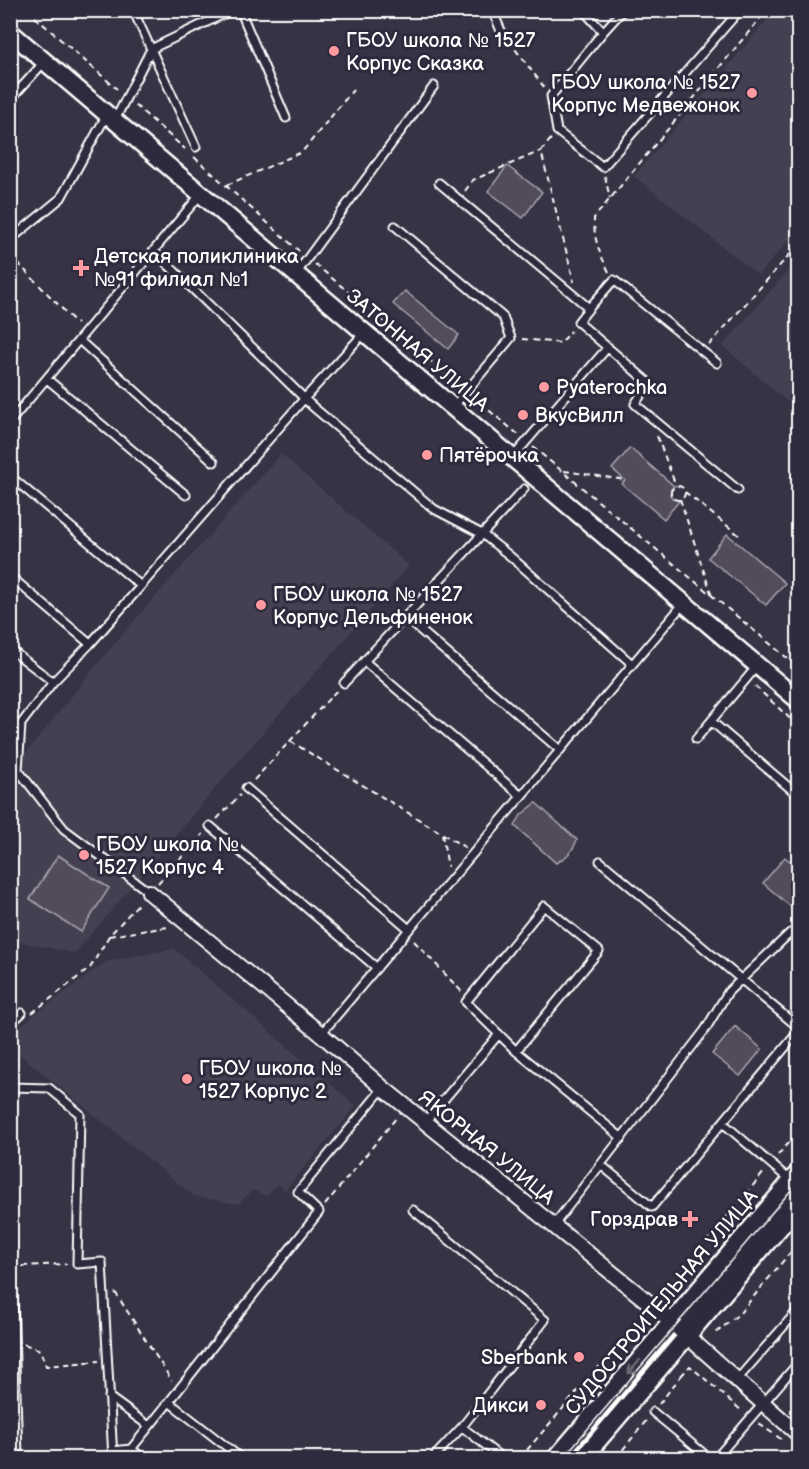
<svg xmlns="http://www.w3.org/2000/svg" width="809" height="1469" font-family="'Balsamiq Sans',sans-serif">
	<rect width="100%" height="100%" fill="#373345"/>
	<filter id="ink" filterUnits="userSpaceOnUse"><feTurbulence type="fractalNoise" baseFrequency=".0167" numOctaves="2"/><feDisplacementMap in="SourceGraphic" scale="12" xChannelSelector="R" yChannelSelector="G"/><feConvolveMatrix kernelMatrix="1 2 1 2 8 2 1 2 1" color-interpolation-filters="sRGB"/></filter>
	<g filter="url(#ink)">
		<path fill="#444051" d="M775,11H798V230L758,275L634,176Z
			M798,259V411L723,346Z
			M281,454L409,566L246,752L75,953L11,940V772L113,645Z
			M174,949L356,1106L285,1190L277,1184L266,1196L253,1190L238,1204L194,1196L17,1052L16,1029L107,961Z"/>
		<path fill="#514c5c" stroke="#a8a6ae" stroke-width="1.5" d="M507,166L542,192L523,218L488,191Z
			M405,291L459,335L448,349L393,304Z
			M630,448L674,486L671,489L670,495L673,499L680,500L664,519L622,484L625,480L612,469Z
			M727,534L785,583L766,605L708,558Z
			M536,803L577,840C573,851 567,858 556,863L515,826L521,815Z
			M58,855L109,888L81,932L30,899Z
			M785,857L798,868V913L763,883Z
			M735,1026L762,1049L740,1076L712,1054Z"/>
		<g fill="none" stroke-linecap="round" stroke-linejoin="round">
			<g stroke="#fff" stroke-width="11">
				<path id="service" d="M133,10L196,147
					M240,10L286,118
					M492,10L502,33
					M583,10L603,32L551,96L557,131L603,167L740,10
					M603,32L623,10
					M10,100L45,61
					M115,120L151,49L232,10
					M439,183L589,308L578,322L649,383L635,404L738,490
					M395,226L503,317L511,338L453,407
					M10,240L61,198L106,116
					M154,251L312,406L434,509L482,534L510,556L632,664
					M296,274L434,86
					M589,308L614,280L717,363
					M79,340L214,462
					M47,379L186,495
					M10,422L201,194
					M513,457L608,347
					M10,476L141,586L304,399L365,332
					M10,576L90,644L53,682L10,649
					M405,617L560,750
					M90,644L141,586
					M364,661L521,796
					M53,682L21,724L18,770L64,829L149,892
					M344,683L524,489
					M711,721L798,795
					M696,739L758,665
					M246,788L409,929
					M210,826L377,968
					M600,861L798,1027
					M10,1024L22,1013
					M321,1034L684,603
					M516,1051L599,951L544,906L466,1002L516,1051L622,1138
					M10,1087L49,1088L80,1114L77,1264L102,1262L113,1458
					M425,1122L499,1034
					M723,1123L791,1181
					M601,1165L652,1207L798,1032
					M10,1203L18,1458
					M413,1210L545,1320L462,1427
					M553,1226L705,1030L728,992L790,933L798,931
					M680,1329L798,1189
					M736,1381L798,1310
					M109,1397L149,1426
					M169,1402L319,1212L298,1192L383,1088
					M653,1412L709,1458
					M131,1449L143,1458
					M112,1451L131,1449L169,1402L241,1458
					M433,1458L462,1427L502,1458
					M716,1458L798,1363"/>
			</g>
			<g stroke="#fff" stroke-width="18">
				<path id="minor" d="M149,892L321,1034L383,1088L653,1306L798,1434"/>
			</g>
			<g stroke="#fff" stroke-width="21">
				<path id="tertiary" d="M10,32L798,700
					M556,1458L798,1173
					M583,1458L798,1206"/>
			</g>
			<path stroke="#fff" stroke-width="2" stroke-dasharray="6 4.5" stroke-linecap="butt" d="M27,10L117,89
				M509,41L544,87
				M135,105L185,149
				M551,139L541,151L574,282
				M194,157L299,251
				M605,176L610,199
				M227,185L302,152L353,90
				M465,191L473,180L541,151
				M10,255L77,324
				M315,264L458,384
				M609,272C599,252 594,241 594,218L767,10
				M522,339L561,343L571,331
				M709,345L798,245
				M473,397L520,436
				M657,436L676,486
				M533,447L798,667
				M564,471L626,480
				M671 493a7 7 0 1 1 14 0a7 7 0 1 1-14 0Z
				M685,492L740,536
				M680,499L712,596
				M755,686L798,726
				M290,741L466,848
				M254,780L338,689
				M217,819L240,795
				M442,834L448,867
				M158,883L203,834
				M109,936L168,927
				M414,941L462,992
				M10,1000L12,1009
				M32,1013L90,968L109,936L140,902
				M778,1155L798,1131
				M325,1205L397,1117
				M22,1266L67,1264
				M665,1291L765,1171
				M115,1292L172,1381
				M716,1333L740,1313L798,1243
				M24,1344L40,1350L46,1366L99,1361
				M681,1376L690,1366L742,1411
				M659,1404L681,1376
				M759,1424L781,1439
				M520,1458L629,1332
				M616,1458L646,1421
				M787,1458L795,1449"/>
			<use href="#service" stroke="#2f2a3d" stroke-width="7"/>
			<use href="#minor" stroke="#2f2a3d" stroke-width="14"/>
			<use href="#tertiary" stroke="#2f2a3d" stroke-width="16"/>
			<path stroke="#fff" stroke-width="1.5" d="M563,1458L798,1182"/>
		</g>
		<defs><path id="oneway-shaft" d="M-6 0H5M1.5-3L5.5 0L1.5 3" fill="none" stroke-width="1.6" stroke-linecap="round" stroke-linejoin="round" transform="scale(1.5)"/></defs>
		<use stroke="#6d6a77" href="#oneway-shaft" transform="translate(634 1367) rotate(130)"/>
	</g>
	<g fill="#ff9aa2" stroke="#2f2a3d" stroke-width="2">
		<circle cx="334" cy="51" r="6"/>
		<circle cx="752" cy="93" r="6"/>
		<path d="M78 259h6v6h6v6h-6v6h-6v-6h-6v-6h6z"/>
		<circle cx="544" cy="387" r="6"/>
		<circle cx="523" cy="415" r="6"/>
		<circle cx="427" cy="455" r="6"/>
		<circle cx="261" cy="605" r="6"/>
		<circle cx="84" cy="855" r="6"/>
		<circle cx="187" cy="1079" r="6"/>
		<path d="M687 1210h6v6h6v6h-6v6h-6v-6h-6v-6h6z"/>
		<circle cx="579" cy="1357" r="6"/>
		<circle cx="541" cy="1405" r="6"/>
	</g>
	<g text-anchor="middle" stroke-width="6" stroke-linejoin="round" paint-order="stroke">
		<g font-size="20" fill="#fff" stroke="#2f2a3d" text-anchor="start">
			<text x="346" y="47">ГБОУ школа № 1527<tspan x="346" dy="23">Корпус Сказка</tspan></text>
			<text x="740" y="89" text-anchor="end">ГБОУ школа № 1527<tspan x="740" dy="23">Корпус Медвежонок</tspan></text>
			<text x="94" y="263">Детская поликлиника<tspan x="94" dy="23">№91 филиал №1</tspan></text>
			<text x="556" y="394">Pyaterochka</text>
			<text x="535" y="422">ВкусВилл</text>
			<text x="439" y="462">Пятёрочка</text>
			<text x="273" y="601">ГБОУ школа № 1527<tspan x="273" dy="23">Корпус Дельфиненок</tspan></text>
			<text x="96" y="851">ГБОУ школа №<tspan x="96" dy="23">1527 Корпус 4</tspan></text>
			<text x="199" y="1075">ГБОУ школа №<tspan x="199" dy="23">1527 Корпус 2</tspan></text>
			<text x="678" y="1226" text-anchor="end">Горздрав</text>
			<text x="567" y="1364" text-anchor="end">Sberbank</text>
			<text x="529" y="1412" text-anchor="end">Дикси</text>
		</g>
		<g font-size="20" fill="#fff" stroke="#2f2a3d">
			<text transform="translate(418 350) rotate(40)" y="7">ЗАТОННАЯ УЛИЦА</text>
			<text transform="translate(487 1147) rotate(39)" y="7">ЯКОРНАЯ УЛИЦА</text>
			<text transform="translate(661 1302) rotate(-50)" y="7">СУДОСТРОИТЕЛЬНАЯ УЛИЦА</text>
		</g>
	</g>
	<rect width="809" height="1469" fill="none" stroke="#2f2a3d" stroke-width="36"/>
	<rect x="18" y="18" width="773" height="1433" fill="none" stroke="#fff" stroke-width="2" filter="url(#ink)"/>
</svg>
